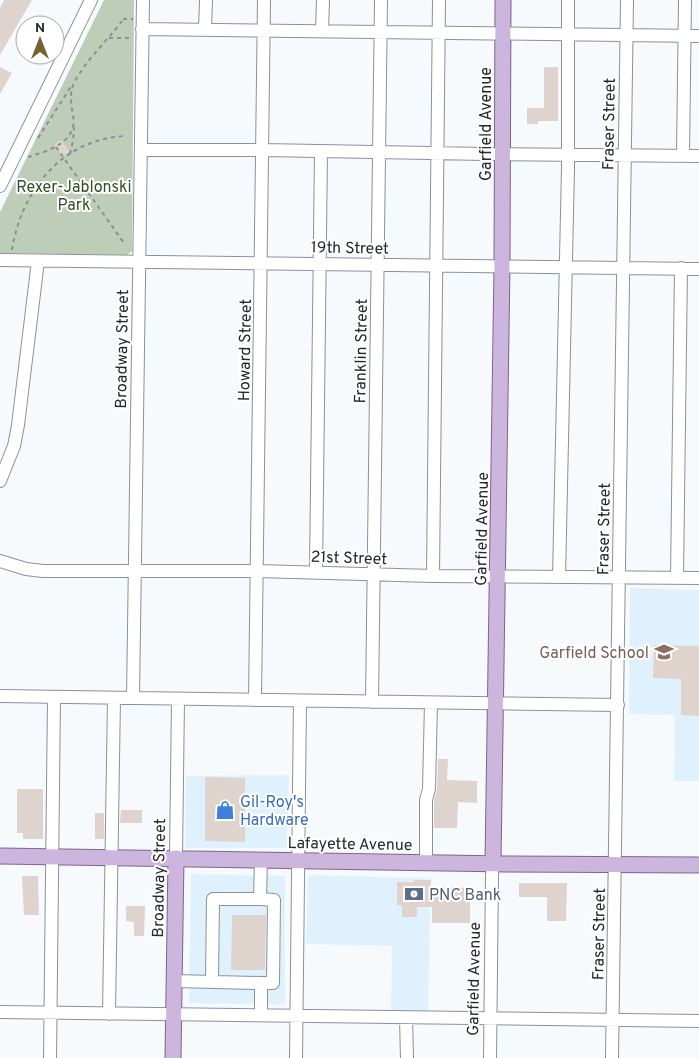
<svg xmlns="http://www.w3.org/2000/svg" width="699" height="1058" font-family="Overpass,sans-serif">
	<rect width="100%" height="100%" fill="#f6fafd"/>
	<path fill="#e0f1fe" d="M630,588L699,590V781H674L675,715L629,714Z
		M289,775L287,848H185L186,776Z
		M191,874L285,876V1005L189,1003Z
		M308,875L431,878L428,1011L391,1010L392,946L306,944Z"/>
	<path fill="#bdcdb7" d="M104,0H134L132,251L127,255L0,253V212Z"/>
	<path fill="#dfd3cd" d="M4,0H32L0,55V8Z
		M0,67L12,73L0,94Z
		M544,67H558V121H538V124H527V108H544Z
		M61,140L70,152L63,157L54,144Z
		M654,645L699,646V716L681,715V679L653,678Z
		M438,759H448L447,780L477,781V803L458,802L457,828H434V801L437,789Z
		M205,777L245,778V842L205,841Z
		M17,789H43V839H23V833H17Z
		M121,810H142V823H120Z
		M95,813H104V839H95Z
		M22,876H38L39,915H24Z
		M414,880H431V887L470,888V923H432V907H417V917H402V906L397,905V882H414Z
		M519,883H567L566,921H547V897H519Z
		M126,906H145L144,936H134V922L126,921Z
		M232,915H266L265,970H231Z"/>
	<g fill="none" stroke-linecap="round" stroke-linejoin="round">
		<g stroke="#889299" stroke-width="14">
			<path id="minor" d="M142,29L699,36
				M205,30L206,0
				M322,31L323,0
				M141,150H263L486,154L699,156
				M683,155L685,0
				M0,186L91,0
				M0,260L699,269
				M0,481L14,446L18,425L38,261
				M0,561L26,569L43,571H257L433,576L699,578
				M316,572L321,151
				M433,576L439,0
				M559,577L568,168V0
				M677,578L681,268
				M0,696L618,705
				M133,698L143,0
				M255,700L264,0
				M372,702L381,0
				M176,858L178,699
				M426,862V800L429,789L431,703
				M260,899L274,900L273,983H261
				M174,981L261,983V1015
				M212,982L213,899H260L261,859
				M0,1012L699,1021
				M109,1014L114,698
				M406,1018L407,1058
				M50,1058L54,697
				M296,1058L300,701
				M490,1058L492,876L493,863
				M612,1058L627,0"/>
		</g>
		<g stroke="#7c6590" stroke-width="17">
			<path id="major" d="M0,856L507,864L699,865
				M493,863L502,266L503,0
				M173,1058L176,858"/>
		</g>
		<path stroke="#8b8f92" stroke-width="2" stroke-dasharray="4 4" stroke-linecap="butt" d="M123,19H133
			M109,38H132
			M38,138L72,85
			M56,147L124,243
			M70,154L73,141L74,127
			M28,157C49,151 78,142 73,115C71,103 69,92 75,81C87,59 107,41 122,21
			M12,250C21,191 62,139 125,136"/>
		<use href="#minor" stroke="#fff" stroke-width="12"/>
		<use href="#major" stroke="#cdb6dd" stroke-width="15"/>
	</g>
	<defs>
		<g id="school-bare" transform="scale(1.5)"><path d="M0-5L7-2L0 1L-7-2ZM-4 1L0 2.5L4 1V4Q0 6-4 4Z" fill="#8d6e63" stroke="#fff" stroke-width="2.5" paint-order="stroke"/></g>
		<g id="shop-bare" transform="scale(1.5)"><path d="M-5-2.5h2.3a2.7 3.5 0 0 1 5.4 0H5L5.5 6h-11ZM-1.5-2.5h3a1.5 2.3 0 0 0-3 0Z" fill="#3f7fe0" stroke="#fff" stroke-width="2.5" paint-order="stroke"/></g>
		<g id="bank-bare" transform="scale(1.5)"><path d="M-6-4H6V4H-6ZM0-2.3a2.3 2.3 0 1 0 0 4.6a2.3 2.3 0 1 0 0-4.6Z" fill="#5c6f8a" stroke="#fff" stroke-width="2.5" paint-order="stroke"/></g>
	</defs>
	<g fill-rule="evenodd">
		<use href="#school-bare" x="664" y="652"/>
		<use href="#shop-bare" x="225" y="810"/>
		<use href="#bank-bare" x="414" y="894"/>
	</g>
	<g text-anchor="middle" stroke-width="4" stroke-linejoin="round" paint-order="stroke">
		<g font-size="16" fill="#24282b" stroke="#fff">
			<text transform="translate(485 124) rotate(-90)" y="6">Garfield Avenue</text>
			<text transform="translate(608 124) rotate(-89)" y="6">Fraser Street</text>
			<text transform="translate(350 247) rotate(1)" y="6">19th Street</text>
			<text transform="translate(121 349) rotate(-89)" y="6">Broadway Street</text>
			<text transform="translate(244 350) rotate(-89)" y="6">Howard Street</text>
			<text transform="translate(360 351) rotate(-89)" y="6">Franklin Street</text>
			<text transform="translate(481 529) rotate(-89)" y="6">Garfield Avenue</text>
			<text transform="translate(603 529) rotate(-89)" y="6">Fraser Street</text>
			<text transform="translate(349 557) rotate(2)" y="6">21st Street</text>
			<text transform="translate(350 843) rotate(1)" y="6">Lafayette Avenue</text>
			<text transform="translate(158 878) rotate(-89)" y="6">Broadway Street</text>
			<text transform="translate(598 934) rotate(-89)" y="6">Fraser Street</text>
			<text transform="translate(473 979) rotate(-89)" y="6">Garfield Avenue</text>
		</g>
		<g font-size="16" fill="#324e27" stroke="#fff">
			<text x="74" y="192">Rexer-Jablonski<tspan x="74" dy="18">Park</tspan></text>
		</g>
		<g font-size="16" fill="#785e54" stroke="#fff" text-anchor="end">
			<text x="649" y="658">Garfield School</text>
		</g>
		<g font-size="16" fill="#366cbe" stroke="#fff" text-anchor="start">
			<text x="240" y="807">Gil-Roy's<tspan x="240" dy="18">Hardware</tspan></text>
		</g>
		<g font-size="16" fill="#4e5e75" stroke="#fff" text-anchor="start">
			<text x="429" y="900">PNC Bank</text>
		</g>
	</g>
	<g transform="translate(40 40)"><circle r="24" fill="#ffffff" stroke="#a7a9aa"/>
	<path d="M0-4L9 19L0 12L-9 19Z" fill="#766030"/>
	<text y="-8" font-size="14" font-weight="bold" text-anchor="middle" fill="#24282b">N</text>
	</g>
</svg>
